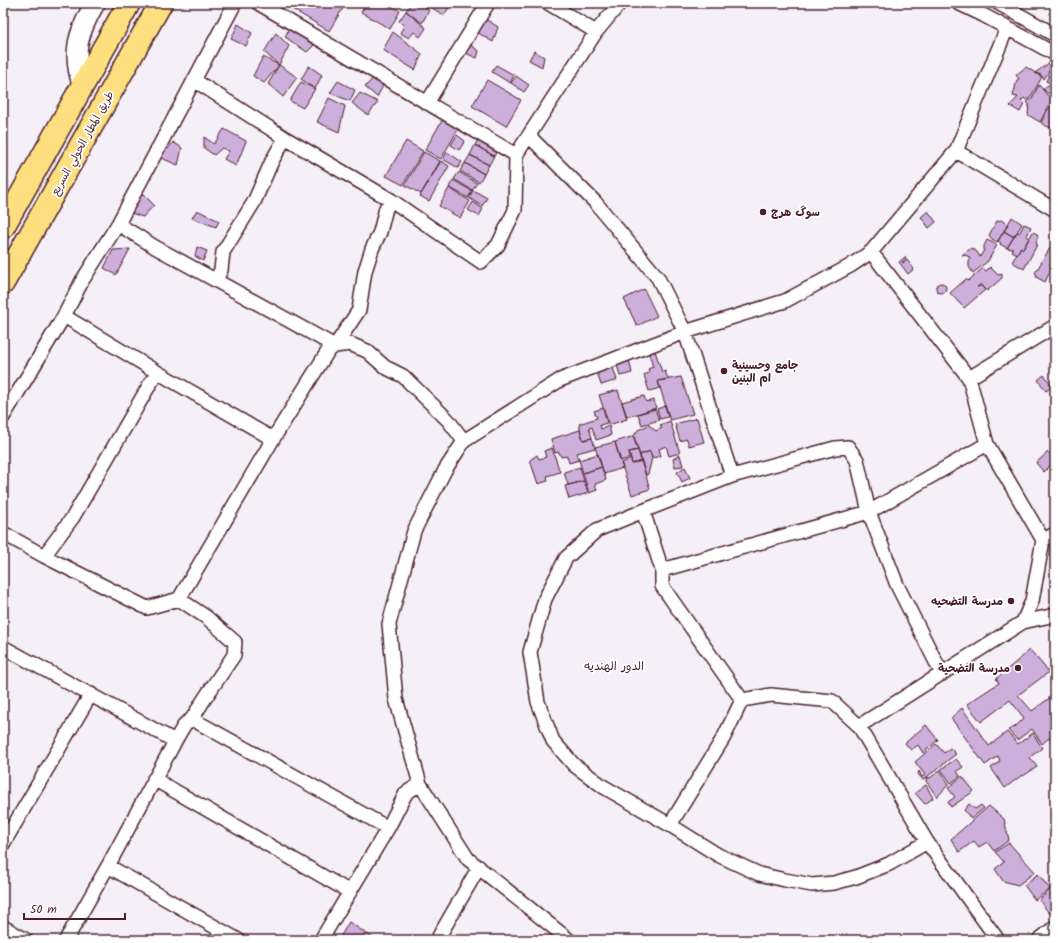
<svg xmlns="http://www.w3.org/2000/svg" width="1058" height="943" font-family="Kalam,'Playpen Sans Arabic',sans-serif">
	<rect width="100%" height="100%" fill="#f5eff8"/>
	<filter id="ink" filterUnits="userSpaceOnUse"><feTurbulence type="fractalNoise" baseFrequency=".025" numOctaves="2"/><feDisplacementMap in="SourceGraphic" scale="8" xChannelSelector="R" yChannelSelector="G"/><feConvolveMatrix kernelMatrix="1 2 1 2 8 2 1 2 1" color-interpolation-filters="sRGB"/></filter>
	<g filter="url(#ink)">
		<path fill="#cdafdc" stroke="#4a1f2b" d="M282,3H335L343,8L329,31Z
			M367,3H387L400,11L390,29L361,12Z
			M411,3H420L429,10L422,23L406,11Z
			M423,3H452L444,15Z
			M406,11L426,28L420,37L414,32L409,38L400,33L404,26L399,21Z
			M484,18L498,27L493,42L472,29Z
			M238,24L252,33L246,46L231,39Z
			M290,26L317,42L307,52L285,37Z
			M393,32L422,54L415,70L383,50Z
			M276,33L289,46L279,65L264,52Z
			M468,43L479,51L477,58L463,52Z
			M534,51L544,57L542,67L529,60Z
			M263,57L279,65L264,83L253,76Z
			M1049,63H1054L1044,79L1041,75L1035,73Z
			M279,65L297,77L283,97L268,84Z
			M496,65L514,75L510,83L492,72Z
			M309,66L322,75L315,89L301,79Z
			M1026,67L1042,77L1030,98L1026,100L1024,98L1021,101L1024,104L1020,112L1010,106L1018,97L1013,96L1017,80L1019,79L1016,75Z
			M1052,72L1055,75V78L1052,84L1046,81L1050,73Z
			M516,76L529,85L524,92L511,83Z
			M374,77L384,84L377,97L365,87Z
			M487,80L521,100L506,126L472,106Z
			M338,81L355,90L350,101L330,93Z
			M301,82L315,89L303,108L290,101Z
			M1039,85L1048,96L1053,98L1040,122L1028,115L1029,104L1027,102L1029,100H1031Z
			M1048,85L1055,88V99L1043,89Z
			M360,93L378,102L368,115L352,103Z
			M329,98L345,106L339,132L317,122Z
			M1051,107L1055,110V128L1054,130L1041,123L1048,109Z
			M444,117L460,126L441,159L425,150Z
			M224,129L246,141L236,166L224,159L229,151L222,148L214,155L204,148V137L214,144Z
			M457,135L465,141L459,150L451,145Z
			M480,137L499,148L494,156L475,145Z
			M406,141L423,151L403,185L386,176Z
			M173,142L182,148L178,165L159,157L164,148L168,149Z
			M475,145L494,156L489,165L470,155Z
			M424,152L440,161L421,194L405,185Z
			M447,152L462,162L458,168L443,159Z
			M470,155L489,165L484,174L465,163Z
			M441,161L449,166L429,201L420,196Z
			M465,163L484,174L479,182L460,171Z
			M459,172L477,183L472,190L454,179Z
			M453,180L472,191L468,198L449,187Z
			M449,188L470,201L460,218L439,206Z
			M473,190L487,198L482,206L469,198Z
			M142,193L154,205L143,217L131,213Z
			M473,202L483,209L479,216L468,210Z
			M197,210L219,221L216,227L192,218Z
			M928,211L936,222L929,228L921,217Z
			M1012,217L1022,224L1014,237L1004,231Z
			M1001,220L1008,225L997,242L992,239L989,235L997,221Z
			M1024,224L1031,227L1027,236L1029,238L1023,249L1021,247L1017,254L1012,251L1013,249L1007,248L1016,233L1020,232Z
			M1004,231L1014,237L1007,248L1000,244L1001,243L998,241Z
			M1033,232L1037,234L1038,236L1036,242L1037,245L1024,269L1012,262L1021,247L1023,249Z
			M987,240L997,245L988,261L973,273L969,267V262L970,259L968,256L962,255L971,248L977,252L980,257L984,250V246Z
			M197,247L207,251L203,261L195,256Z
			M1050,248L1055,252V255L1050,264L1052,267L1045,282L1036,277L1037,275L1035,273Z
			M130,249L116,275L104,268L113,250Z
			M905,257L906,259L902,262L903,263L907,260L914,269L908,274L899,262Z
			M990,267L998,275L1002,274V278L987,291L981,284L977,287L981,286L985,290L964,308L950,293L966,279L968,281L983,268L986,271Z
			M936 288a5 5 0 1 1 10 0a5 5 0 1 1-10 0Z
			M644,289L657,316L637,326L624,299Z
			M655,351L662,372L665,371L668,379L658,381L660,388L649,391L644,375L649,373L648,369L653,367L649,353Z
			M621,357L625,363L629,360L632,373L620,376L616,361Z
			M611,362L617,380L601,385L597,372Z
			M1044,375L1053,386L1046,391L1038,380Z
			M681,377L693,414L670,420L658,381Z
			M618,390L627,419L609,425L599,395Z
			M644,396L646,402L654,400L656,408L627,417L622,402Z
			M665,406L668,417L660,419L657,409Z
			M603,408L607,423L600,425L601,429L609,426L611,435L596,440L592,427L589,428L592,438L583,440L579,424L597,418L594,411Z
			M655,409L659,420L642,425L638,414Z
			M697,418L704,442L689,446L687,439L680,441L675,424Z
			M670,421L680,453L669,456L666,446L659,449L661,456L652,458L650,451L640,455L633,437L638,430L649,425L656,431L662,428L660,425Z
			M580,430L583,440L592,438L595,448L577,453L579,460L569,463L567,456L561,457L559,452L555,453L551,439Z
			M634,436L638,450L629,452L630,458L620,461L615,442Z
			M615,442L623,468L604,474L595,447Z
			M552,448L560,472L547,476L548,481L538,484L530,460L537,455L539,459L546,457L544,451Z
			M638,450L641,461L632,464L629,452Z
			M650,451L652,458L648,474L646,475L640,455Z
			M1048,452L1055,460V473L1050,466L1044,472L1036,463Z
			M598,454L602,467L583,473L579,460Z
			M680,455L683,466L675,467L673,459Z
			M631,459L632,464L641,461L650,489L632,495L621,463Z
			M580,467L584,481L568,485L564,472Z
			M602,467L606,480L595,484L597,490L589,493L583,473Z
			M685,467L690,478L682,482L677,472Z
			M584,481L588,493L569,499L565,486Z
			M1030,650L1049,672L1018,695L1032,711L1055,694V738L1051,741L1049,738L1042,744L1032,729L1017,740L1008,730L1015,727L1024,718L1010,700L981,722L967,704L999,683L996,679Z
			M962,708L989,746L1007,732L1018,744L1033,733L1042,748L1030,757L1037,767L1023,776L1022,775L1005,788L991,768L1000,761L998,756L985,765L951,718Z
			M926,725L938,740L923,753L918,745L911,750L905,743Z
			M936,744L944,753L950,748L956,754L923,780L918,774L919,771L922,777L925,775L915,762Z
			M956,759L963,767L957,771L960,776L951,783L941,769Z
			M940,770L949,784L937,797L926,781L927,777L930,778Z
			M962,776L974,791L951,807L948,802L955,797L948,788Z
			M926,785L933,798L925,804L915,793Z
			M969,804L975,809L981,805L984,808L971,819L964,810Z
			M989,806L1004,819L1009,840L994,851L987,842L979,847L974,841L959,852L951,839Z
			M1009,843L1035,872L1018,885L1003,881L995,869L1004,862L995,852Z
			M1038,874L1050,889L1035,900L1024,885Z
			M1050,890L1055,896V908L1049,913L1039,900Z
			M349,922L376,940H341L339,939Z"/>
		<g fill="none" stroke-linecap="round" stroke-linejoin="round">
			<g stroke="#4a1f2b" stroke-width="16">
				<path id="street" d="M258,3L516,155
					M548,3L596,32
					M958,3L983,15L1055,54
					M998,3L1055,35
					M194,80L285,138L391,200L481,262L498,245L515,210L516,155L596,32L620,3
					M427,103L488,3
					M529,136L595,202L658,278L685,332L732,476
					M956,151L1055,210
					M118,224L155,247L335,346L359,310L365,271L372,249L380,232L386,208L391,200
					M216,280L221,270L223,252L254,202L272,161L285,138
					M64,316L157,372L273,439
					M969,378L1055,326
					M3,417L64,316L82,281L118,224L235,3
					M643,511L662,570V586L742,700
					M3,533L44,556L147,608L179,599L273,439L328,351L335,346L350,344L367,351L385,367L403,376L448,420L464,441
					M1043,540L1055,534
					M44,556L73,517L157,372
					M662,570L869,512L987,444
					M1023,622L1055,615
					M3,647L175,741
					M192,719L388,828
					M859,726L1023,622L1032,601L1043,540L987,444L969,378L871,252
					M154,779L350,892
					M670,825L724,737L742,700L771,695L832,701L859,726L927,842L998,940
					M927,842L889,864L856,877L834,883L812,885L785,880L759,874L718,855L670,825L604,787L574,765L553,741L538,702L530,652L545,599L566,558L597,530L643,511L732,476L835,448L848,447L857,460L869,512L897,585L942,674
					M3,844L91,694
					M108,866L238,940
					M3,927L26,940
					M66,940L108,866L179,734L185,724L192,719L205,698L234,655L235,642L206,617L179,599
					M321,940L388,828L406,793L420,784
					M437,940L479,867
					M569,940L468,859L420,784L396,699L389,624L414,531L445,470L464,441L560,380L685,332L785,301L850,266L871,252L956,151L1007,28
					M1039,940L1055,927"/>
			</g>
			<g stroke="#4a1f2b" stroke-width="22">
				<path id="secondary" d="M83,87C71,53 78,33 95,3"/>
			</g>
			<g stroke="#4a1f2b" stroke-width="25">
				<path id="highway" d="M3,227L129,3
					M3,283L161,3"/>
			</g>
			<use href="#street" stroke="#fff" stroke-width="13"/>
			<use href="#secondary" stroke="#fff" stroke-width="19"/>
			<use href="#highway" stroke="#fedf80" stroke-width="22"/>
		</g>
	</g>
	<g fill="#4a1f2b" stroke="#fff" stroke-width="1.5">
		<circle cx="763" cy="212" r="4"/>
		<circle cx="724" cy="371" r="4"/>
		<circle cx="1011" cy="601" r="4"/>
		<circle cx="1018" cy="668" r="4"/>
	</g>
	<g text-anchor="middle" stroke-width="3.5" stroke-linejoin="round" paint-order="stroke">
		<g font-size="11" fill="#4a1f2b" stroke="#fff">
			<text transform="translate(82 143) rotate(-61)" y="4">طريق المطار الحولي السريع</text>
		</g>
		<g font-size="11" font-weight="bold" fill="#4a1f2b" stroke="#fff" text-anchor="start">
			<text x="771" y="216">سوگ هرج</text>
			<text x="732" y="369">جامع وحسينية<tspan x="732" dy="13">ام البنين</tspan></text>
			<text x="1003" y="605" text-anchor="end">مدرسة التضحيه</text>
			<text x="1010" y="672" text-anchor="end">مدرسة التضحية</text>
		</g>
		<g font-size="12" fill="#4a1f2b" stroke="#fff">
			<text x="614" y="670">الدور الهنديه</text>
		</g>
	</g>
	<rect width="1058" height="943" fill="none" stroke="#fff" stroke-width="16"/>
	<rect x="8" y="8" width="1042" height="927" fill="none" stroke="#4a1f2b" stroke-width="1.5" filter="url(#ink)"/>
	<path d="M24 913v6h101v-6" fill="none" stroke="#4a1f2b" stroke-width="2"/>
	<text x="30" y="913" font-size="12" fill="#4a1f2b" stroke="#ffffff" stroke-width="3" paint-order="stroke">50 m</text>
</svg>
